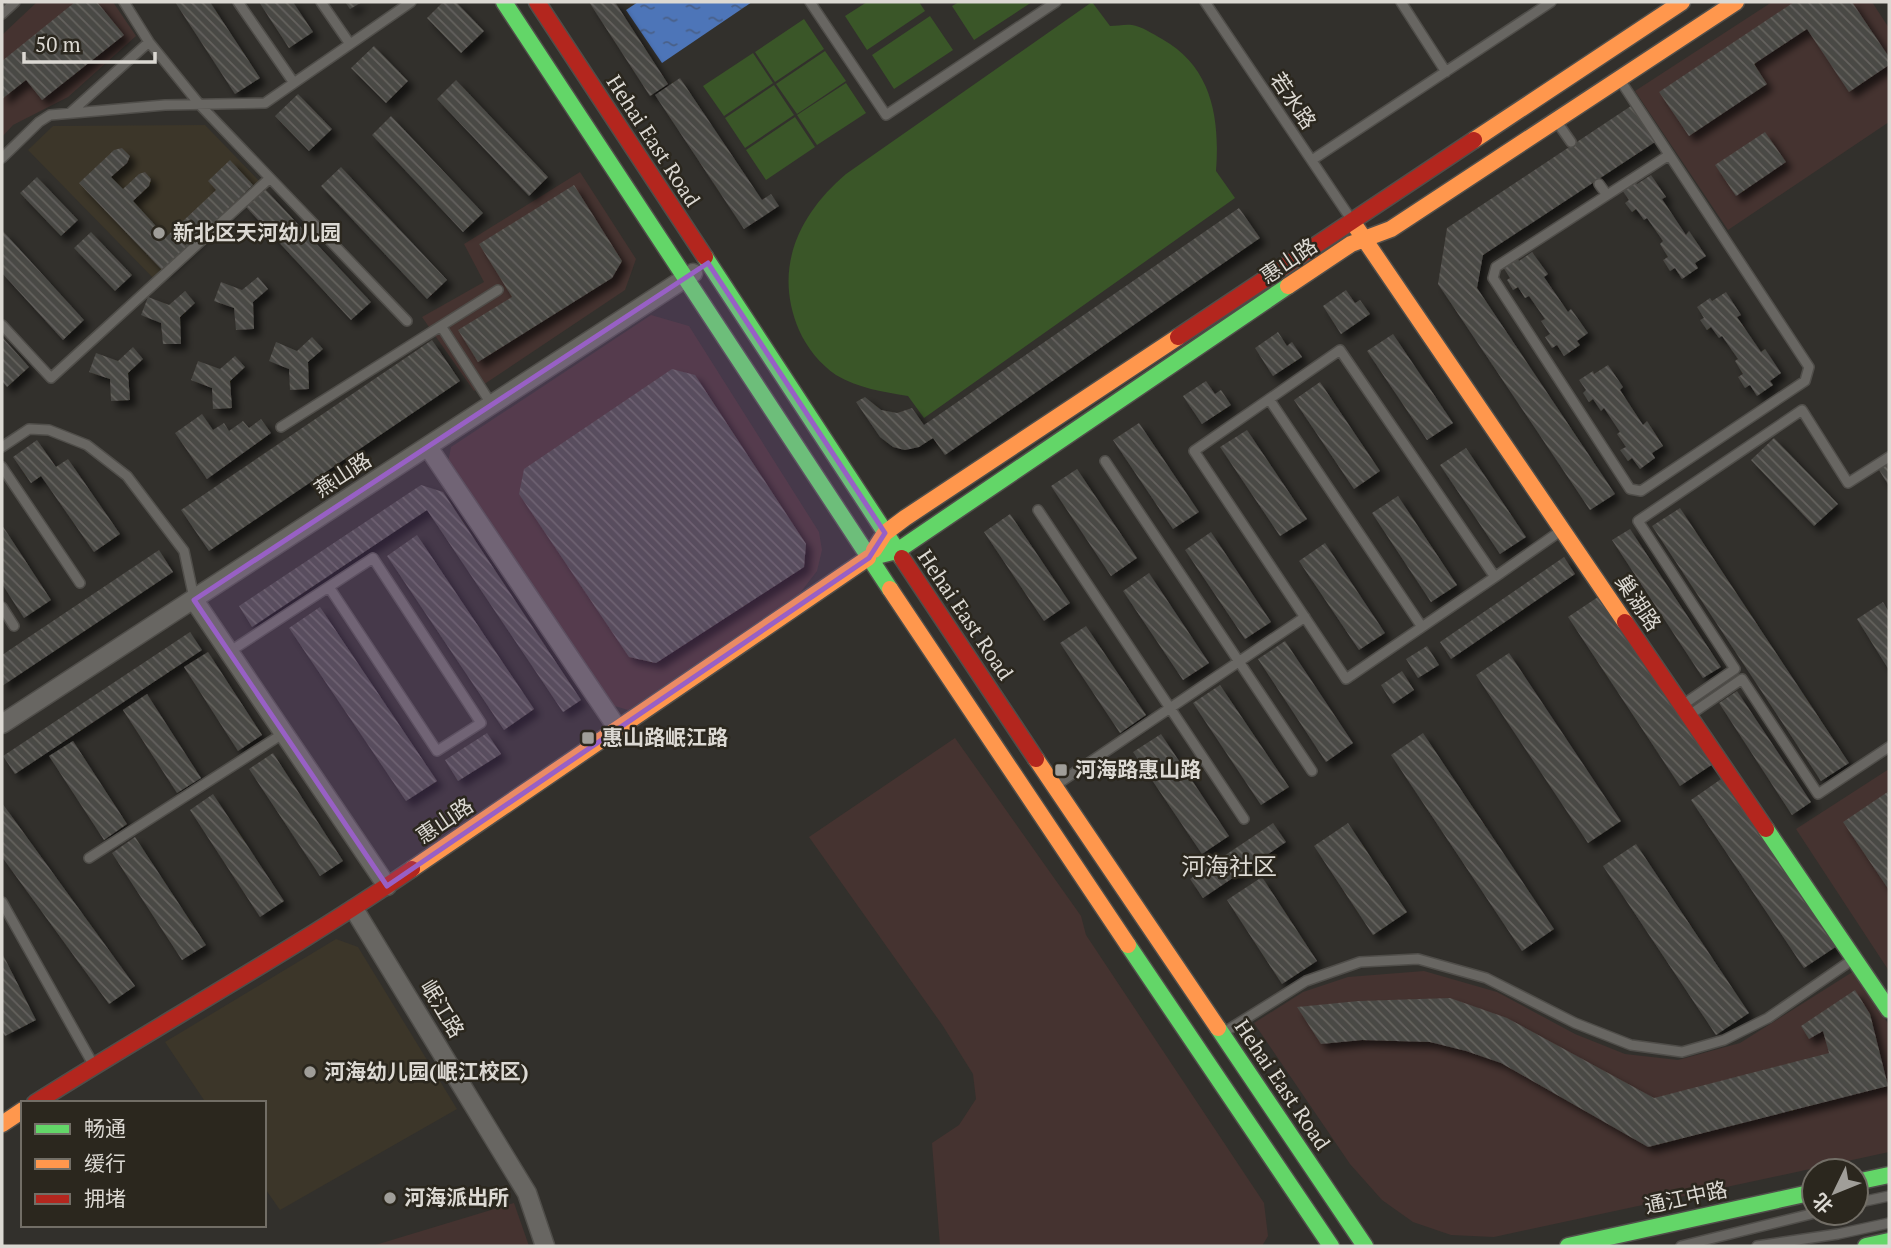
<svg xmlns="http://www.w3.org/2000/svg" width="1891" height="1248" font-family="'PT Serif','Noto Sans SC',serif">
	<defs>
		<pattern id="water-ripples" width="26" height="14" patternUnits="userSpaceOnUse" patternTransform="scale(1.75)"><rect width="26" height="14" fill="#4d75b8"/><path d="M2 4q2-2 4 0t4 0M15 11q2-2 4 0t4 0" fill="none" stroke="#496088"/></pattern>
		<pattern id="building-back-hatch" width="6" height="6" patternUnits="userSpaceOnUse" patternTransform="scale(1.75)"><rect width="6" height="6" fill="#4a4844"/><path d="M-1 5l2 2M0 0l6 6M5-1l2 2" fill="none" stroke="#64625e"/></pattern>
		<filter id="shadow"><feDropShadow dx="6" dy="6" stdDeviation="3.5" flood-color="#0009"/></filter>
	</defs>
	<rect width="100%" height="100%" fill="#32302c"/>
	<path fill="#453330" d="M37,2H113L136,36L68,97L13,125L2,137V35Z
		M1772,2H1872L1889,28V122L1728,230L1635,91Z
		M580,172L636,259L625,290L474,391L422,317L484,282L464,244Z
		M651,315L689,326L819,532L822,550L817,571L800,593L628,710L605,703L447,468L451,447Z
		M955,738L1081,916L1086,935L1264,1203L1268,1236L1262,1246H940L932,1143L959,1125L976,1099L973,1074L943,1026L809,837Z
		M1889,769V971L1796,829Z
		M1424,971L1497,992L1575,1034L1625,1054L1678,1060L1740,1043L1854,971L1889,1025V1152L1494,1237L1451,1235L1413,1222L1382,1200L1350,1164L1254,1023L1303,992L1348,977Z
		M514,1203L529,1246H372Z"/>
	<path fill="#3c3629" d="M205,125L261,183L158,283L28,150L53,126Z
		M336,939L358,947L457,1109L280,1210L264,1187V1103H206L165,1042Z"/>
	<path fill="#3a5628" d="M867,2H919L925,11L867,50L845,16Z
		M959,2H1032L974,40L952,6Z
		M1092,2L1110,26C1117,26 1125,24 1132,25C1141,26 1153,34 1162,39C1212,67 1220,118 1216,171L1235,198L924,418L908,396C883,392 858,388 836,375C820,364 807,348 799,330C773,269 798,215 846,174Z
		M930,16L953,50L894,89L872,55Z
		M804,19L824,49L775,82L755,52Z
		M825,51L846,81L797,114L776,84Z
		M753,53L773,83L724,116L703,86Z
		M846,83L866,113L817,145L797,115Z
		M774,85L794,115L745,148L725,118Z
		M795,117L815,147L766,180L746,150Z"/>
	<path fill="url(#water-ripples)" d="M638,2H752L662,63L626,10Z"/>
	<path fill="url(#building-back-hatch)" filter="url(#shadow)" d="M75,2H97L124,35L42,100L26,80L2,99V61Z
		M175,2H210L260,78L235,94Z
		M259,2H293L313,32L289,48Z
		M345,2H362L350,9Z
		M443,2H456L484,31L461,53L427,18Z
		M589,2H615L668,84L650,96Z
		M1794,2H1852L1889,57V65L1849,92L1807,29L1754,64L1767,84L1689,136L1659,92Z
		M374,46L408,81L386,103L351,68Z
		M680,78L762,200L771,194L779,206L744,229L655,95Z
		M456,80L548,177L529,196L437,99Z
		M298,94L332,129L309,151L275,116Z
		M1631,106L1655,142L1483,255L1477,288L1615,494L1590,510L1438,284L1447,228Z
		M391,116L483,213L463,232L372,135Z
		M1765,132L1786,162L1736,196L1715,165Z
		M122,148L130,156L127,163L111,177L123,189L139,174L145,172L151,179L149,186L133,201L166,237L216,190L208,181L230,160L253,185L163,271L79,183L114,150Z
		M341,167L447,280L427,299L321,186Z
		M1651,175L1666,197L1662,199L1686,235L1689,231L1706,256L1695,263L1698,268L1682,279L1675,268L1670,271L1663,260L1668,257L1660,244L1663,241L1647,218L1644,220L1636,209L1632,212L1625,203L1629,200L1622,190L1635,181L1637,184Z
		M37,177L78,220L61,236L20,193Z
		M574,185L622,261L612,278L478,362L458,330L512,297L479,244Z
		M265,189L371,302L351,320L246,207Z
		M1239,208L1260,238L945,455L933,438L919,447L905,450L893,447L880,437L856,402L865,397L881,410L897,413L912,408L924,425Z
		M2,230L84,320L63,340L2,273Z
		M91,232L132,275L115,291L74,248Z
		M1532,252L1548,274L1544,277L1568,312L1571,309L1588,333L1577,341L1580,345L1564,356L1557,345L1552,348L1545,337L1550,334L1541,321L1545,319L1529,296L1525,298L1518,287L1513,290L1507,280L1510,278L1503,267L1517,258L1519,261Z
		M258,277L268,289L253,302L254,329L236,330L234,308L214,301L221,282L242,290Z
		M1346,290L1355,303L1360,300L1370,314L1341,334L1323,306Z
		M185,291L195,303L180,317L181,344H163L161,323L141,315L148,297L169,305Z
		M1726,292L1741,315L1737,317L1761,352L1765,349L1781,373L1770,381L1773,385L1757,396L1750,385L1745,388L1738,377L1743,374L1735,361L1738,359L1722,336L1719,338L1711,327L1707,330L1700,320L1704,318L1697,307L1710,298L1712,301Z
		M1278,332L1287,346L1292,342L1302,357L1273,376L1255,348Z
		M1393,334L1453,423L1427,440L1367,351Z
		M2,337L29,367L7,387L2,381Z
		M312,337L323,349L308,362L309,389L290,390L289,369L269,361L276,342L297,351Z
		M432,340L460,381L209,551L181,510Z
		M133,347L143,359L128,373L130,400L111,401L110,379L89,372L96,353L118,361Z
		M235,356L245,367L230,381L232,408L213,409L212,388L191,380L198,361L220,369Z
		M1608,365L1623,387L1620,390L1643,425L1647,421L1663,446L1652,453L1655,458L1640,469L1632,458L1628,461L1620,450L1626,447L1617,434L1620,432L1604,408L1601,411L1593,399L1589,402L1583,393L1586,390L1579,380L1593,371L1594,374Z
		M672,369L695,375L806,544L804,567L656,663L629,657L519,494L524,469Z
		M1206,381L1215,394L1221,390L1231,405L1202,424L1183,396Z
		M1320,382L1380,471L1354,489L1294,400Z
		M202,414L213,430L224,423L229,431L243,421L249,428L261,419L271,433L207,479L175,433Z
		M1139,423L1199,512L1173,529L1113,440Z
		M1247,430L1307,519L1280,536L1220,447Z
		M1774,438L1838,504L1814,526L1751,460Z
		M37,440L56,467L68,459L120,534L94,552L41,476L31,483L13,457Z
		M1466,448L1526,537L1500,554L1440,465Z
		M1889,463V486L1879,470Z
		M1077,469L1137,558L1111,576L1051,486Z
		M421,485L443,492L581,700L563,712L427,510L252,627L239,606Z
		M1398,496L1457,585L1431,602L1372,513Z
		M1680,508L1849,763L1821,781L1652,526Z
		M1010,514L1070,603L1044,621L984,532Z
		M2,525L51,600L24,618L2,584Z
		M1630,529L1721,667L1703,678L1612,540Z
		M1211,532L1271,622L1245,639L1185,550Z
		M417,535L534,709L504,730L387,556Z
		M1325,543L1385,633L1359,650L1299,561Z
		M159,550L173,572L2,686V655Z
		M1564,557L1575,574L1451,659L1440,642Z
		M1149,573L1209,663L1183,680L1123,591Z
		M1601,595L1713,764L1680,786L1568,617Z
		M1883,602L1889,612V670L1857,619Z
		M320,607L437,781L406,801L289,628Z
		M1086,626L1146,715L1120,733L1060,643Z
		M190,632L202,650L15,774L3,756Z
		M1285,641L1353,743L1326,762L1258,659Z
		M1427,646L1439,665L1418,678L1406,659Z
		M208,652L262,735L238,751L184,667Z
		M1509,653L1621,821L1588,843L1476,675Z
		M1402,671L1414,690L1393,704L1381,685Z
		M1220,685L1289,787L1261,805L1193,703Z
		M1737,691L1811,802L1792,815L1719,703Z
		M147,694L201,778L177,793L123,710Z
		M487,733L501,754L458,781L445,760Z
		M1423,733L1554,929L1522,951L1391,755Z
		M1161,734L1229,836L1202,854L1133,752Z
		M73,741L127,824L104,840L49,756Z
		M273,753L343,861L320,876L249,769Z
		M1724,777L1837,946L1804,968L1691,800Z
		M1889,791V890L1843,822Z
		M213,794L284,901L260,917L190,810Z
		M2,803L135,986L109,1004L2,857Z
		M1273,823L1286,842L1203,898L1190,879Z
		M1348,823L1407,912L1373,935L1314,846Z
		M135,837L206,945L182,960L112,853Z
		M1636,844L1749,1013L1716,1035L1603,866Z
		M1262,877L1317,961L1282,984L1227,900Z
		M2,953L36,1020L5,1036L2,1031Z
		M1855,990L1870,1014L1888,1086L1648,1147L1501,1063L1466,1051L1430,1042L1362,1040L1321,1044L1297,1007L1358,1001L1450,998L1507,1018L1654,1098L1829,1053L1823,1031L1809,1039L1801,1026Z"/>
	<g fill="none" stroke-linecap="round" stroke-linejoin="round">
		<g stroke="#504e4a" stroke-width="12">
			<path id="lane" d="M124,2L149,42L200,105L407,321
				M238,2L294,83
				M321,2L350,44
				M810,2L886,115L1056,2
				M1205,2L1351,219
				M1401,2L1446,72
				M2,14L15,2
				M1620,80L1809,367L1805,381L1641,491L1630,489L1493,278L1496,267L1669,155
				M70,113L149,42
				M1557,122L1571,142
				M2,158L39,122L50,115L165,105L265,103L411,2
				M1312,160L1551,2
				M1599,184L1607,195
				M2,325L51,378L270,178
				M441,326L492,405
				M1340,350L1495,577L1346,679L1194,451Z
				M1269,399L1422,627
				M281,427L498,290
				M2,447L29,429L49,430L87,445L127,476L184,551L194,598
				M1105,461L1312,771
				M2,467L80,583
				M1038,510L1244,819
				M1495,577L1559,532
				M2,607L14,626
				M229,652L373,558L481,723L437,751L329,587
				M1684,704L1735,669L1638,521L1802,410L1848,483L1889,457
				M1691,714L1742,679L1818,794L1889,747
				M1059,783L1305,617
				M89,858L284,733
				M2,902L93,1064
				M1226,1031L1306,981L1360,962L1418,959L1486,978L1575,1023L1631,1045L1682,1052L1724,1040L1768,1018L1852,960
				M1856,1203L1889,1196
				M1681,1246L1815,1213
				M1757,1246L1838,1234L1889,1223"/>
		</g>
		<g stroke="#504e4a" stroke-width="21">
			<path id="street" d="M428,447L618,729
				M194,600L387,886
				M2,724L693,273
				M354,909L527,1193L545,1246"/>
		</g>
		<g stroke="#504e4a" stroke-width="19">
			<path id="fast" d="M504,2L890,589
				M705,257L902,558
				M868,558L897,551L1288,286
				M1766,829L1889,1010
				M1128,945L1331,1246
				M1218,1028L1365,1246
				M1856,1182L1889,1175
				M1568,1246L1814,1192
				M1866,1246L1889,1241"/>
		</g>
		<g stroke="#504e4a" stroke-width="19">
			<path id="slow" d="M1474,140L1682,2
				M1356,227L1625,622
				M1288,286L1351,244L1391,229L1736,2
				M874,550L885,533L905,518L1178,337
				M890,589L1128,945
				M1036,759L1218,1028
				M412,869L868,558
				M2,1124L23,1110"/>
		</g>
		<g stroke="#504e4a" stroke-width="19">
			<path id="jam" d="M537,2L705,257
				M1178,337L1474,140
				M902,558L1036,759
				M1625,622L1766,829
				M35,1103C160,1024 290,952 412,869"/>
		</g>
		<use href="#lane" stroke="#686662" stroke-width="9"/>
		<use href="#street" stroke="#686662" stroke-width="18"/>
		<use href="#fast" stroke="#63d668" stroke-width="16"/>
		<use href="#slow" stroke="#ff974d" stroke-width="16"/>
		<use href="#jam" stroke="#b3261e" stroke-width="16"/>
	</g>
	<path fill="#9860c5" fill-opacity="0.2" stroke="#9860c5" stroke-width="5" stroke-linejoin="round" d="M708,263L885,533L869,558L387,886L194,600Z"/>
	<g fill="#a09e99" stroke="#2b271e" stroke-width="2.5">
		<circle cx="159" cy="233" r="7"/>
		<rect x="581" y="731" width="14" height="14" rx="3.5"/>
		<rect x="1054" y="763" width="14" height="14" rx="3.5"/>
		<circle cx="310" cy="1072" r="7"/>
		<circle cx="390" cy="1198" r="7"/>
	</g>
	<g text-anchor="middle" stroke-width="5" stroke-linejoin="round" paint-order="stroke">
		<g font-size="21" fill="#dcd9d3" stroke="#2b271e">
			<text transform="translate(1293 101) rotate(56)" y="7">若水路</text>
			<text transform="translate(653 141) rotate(57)" y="7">Hehai East Road</text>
			<text transform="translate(1289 261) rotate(-34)" y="7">惠山路</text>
			<text transform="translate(343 475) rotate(-33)" y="7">燕山路</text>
			<text transform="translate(1638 603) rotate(56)" y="7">巢湖路</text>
			<text transform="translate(965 615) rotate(56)" y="7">Hehai East Road</text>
			<text transform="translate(445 821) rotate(-34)" y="7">惠山路</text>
			<text transform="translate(442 1009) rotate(59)" y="7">岷江路</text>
			<text transform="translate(1282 1085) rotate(56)" y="7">Hehai East Road</text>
			<text transform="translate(1686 1198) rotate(-12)" y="7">通江中路</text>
		</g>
		<g font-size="21" font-weight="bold" fill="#dcd9d3" stroke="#2b271e" text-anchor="start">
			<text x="173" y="240">新北区天河幼儿园</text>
			<text x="602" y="745">惠山路岷江路</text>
			<text x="1075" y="777">河海路惠山路</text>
			<text x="324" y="1079">河海幼儿园(岷江校区)</text>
			<text x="404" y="1205">河海派出所</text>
		</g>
		<g font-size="24" fill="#dcd9d3" stroke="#2b271e">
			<text x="1229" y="875">河海社区</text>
		</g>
	</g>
	<rect width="1891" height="1248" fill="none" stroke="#dcd9d3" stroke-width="7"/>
	<rect x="21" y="1101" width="245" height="126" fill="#2b271e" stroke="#726e66" stroke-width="2"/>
	<rect x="35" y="1124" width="35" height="10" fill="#63d668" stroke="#726e66" stroke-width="2"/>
	<text x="84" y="1136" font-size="21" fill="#dcd9d3">畅通</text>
	<rect x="35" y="1159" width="35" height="10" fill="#ff974d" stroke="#726e66" stroke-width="2"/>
	<text x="84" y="1171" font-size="21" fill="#dcd9d3">缓行</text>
	<rect x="35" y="1194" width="35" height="10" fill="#b3261e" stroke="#726e66" stroke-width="2"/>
	<text x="84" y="1206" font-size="21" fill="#dcd9d3">拥堵</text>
	<g transform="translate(1835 1192) rotate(227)"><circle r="33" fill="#2b271e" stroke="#726e66" stroke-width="2"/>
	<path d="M0-5L12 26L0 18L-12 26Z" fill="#a09e99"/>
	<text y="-10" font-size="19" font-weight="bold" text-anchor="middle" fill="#dcd9d3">北</text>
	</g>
	<path d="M24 52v10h131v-10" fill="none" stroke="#dcd9d3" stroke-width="3.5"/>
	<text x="35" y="52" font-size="21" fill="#dcd9d3" stroke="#2b271e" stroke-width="5" paint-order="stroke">50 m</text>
</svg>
